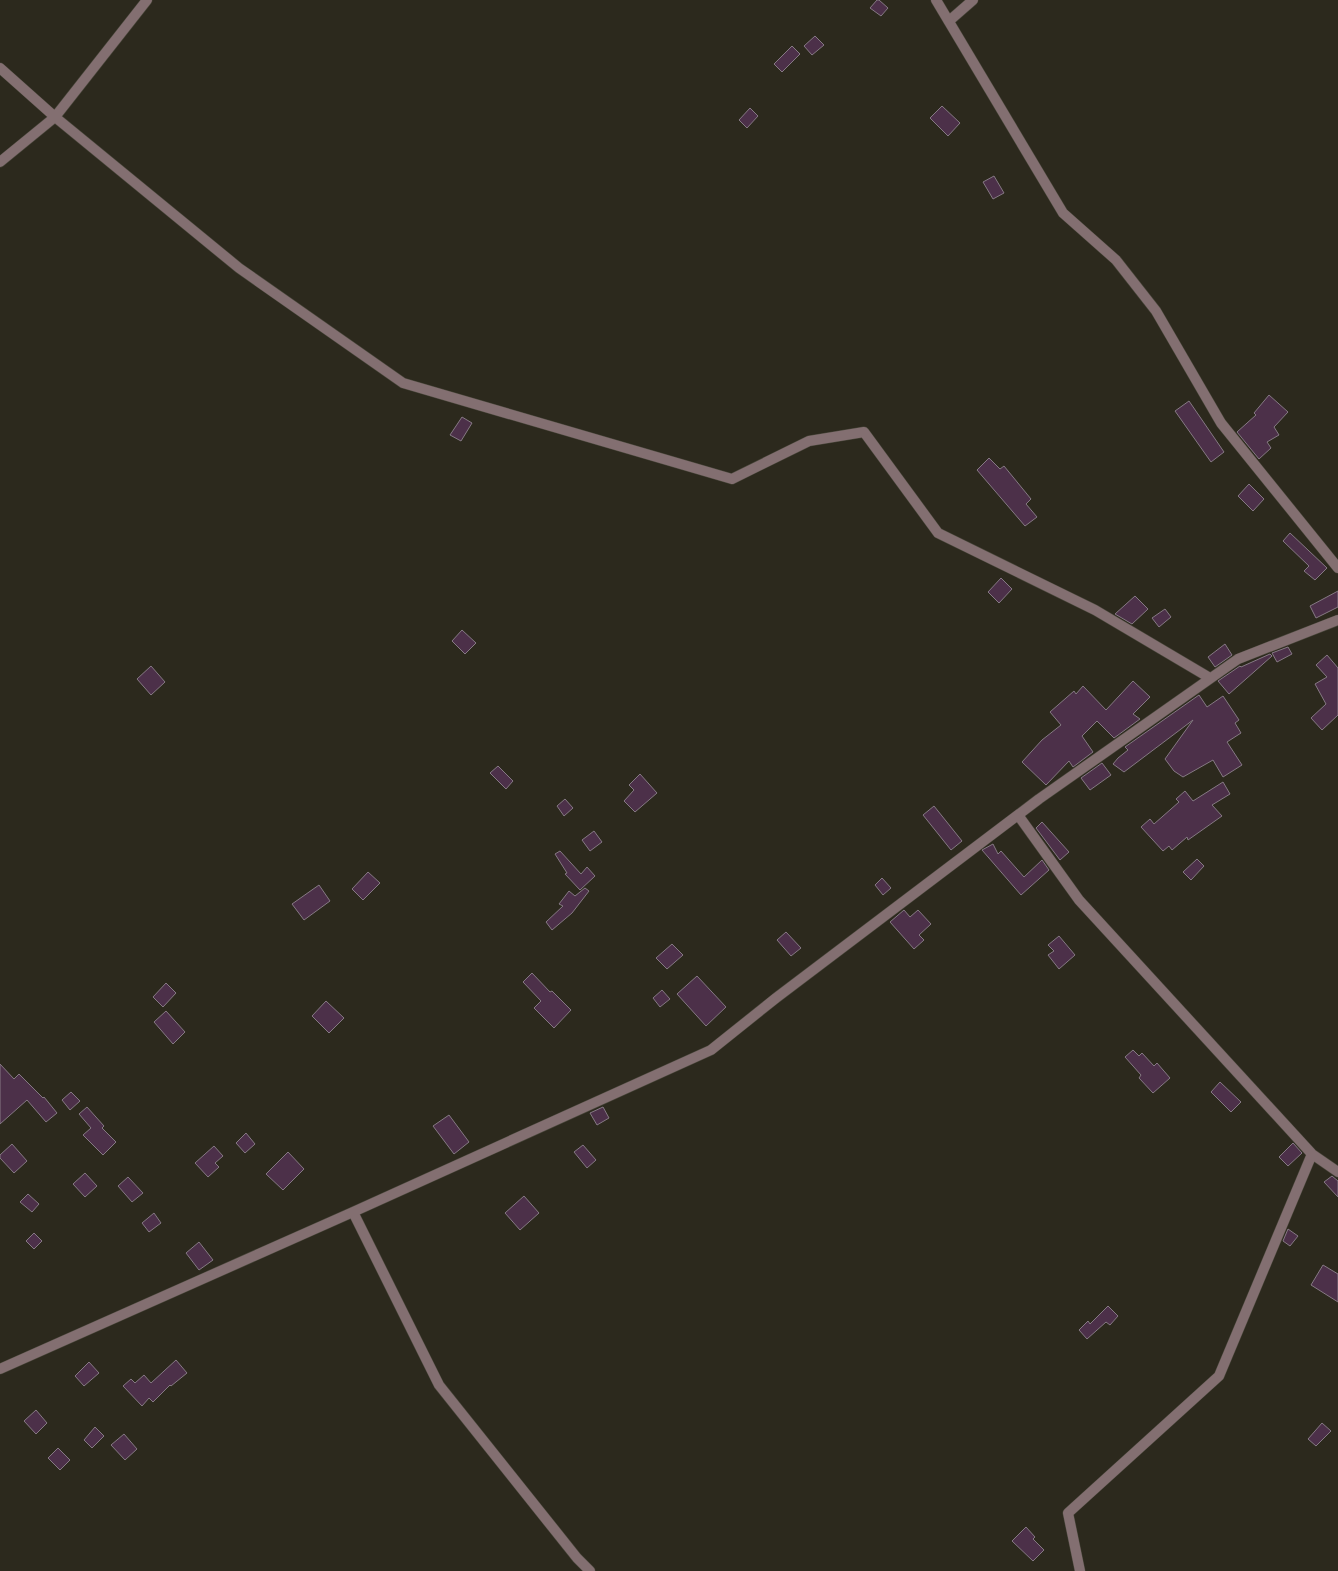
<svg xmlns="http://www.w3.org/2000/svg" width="1338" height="1571" font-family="Signika,sans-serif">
	<rect width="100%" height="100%" fill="#2c291d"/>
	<path fill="#4c3049" stroke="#857983" d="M877,0H879L888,8L881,16L870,8Z
		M815,36L824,45L812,55L804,46Z
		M792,46L800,54L782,72L774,64Z
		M942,106L960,123L948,136L930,118Z
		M750,108L758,116L747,128L739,120Z
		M994,176L1004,193L993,199L983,182Z
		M1269,395L1288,412L1274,427L1279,435L1267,442L1271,448L1259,459L1237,432L1256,415L1254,413Z
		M1189,401L1224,452L1211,462L1175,411Z
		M462,417L472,423L461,441L450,435Z
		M989,458L1000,469L1004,466L1031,499L1026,504L1037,517L1025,526L977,470Z
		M1249,484L1264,499L1253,511L1238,496Z
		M1290,533L1327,568L1315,580L1304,571L1309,566L1283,541Z
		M1001,578L1012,589L999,603L988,592Z
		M1338,591V607L1316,618L1310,606Z
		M1135,596L1148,609L1132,624L1115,614Z
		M1165,609L1171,617L1159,627L1152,618Z
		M462,630L476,643L465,654L452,641Z
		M1225,644L1232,655L1215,667L1208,657Z
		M1288,647L1292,654L1277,662L1272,653Z
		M1270,654L1272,656L1229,694L1218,681L1240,666L1241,667Z
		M1327,655L1338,668V715L1322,730L1311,718L1326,704L1315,684L1327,677L1316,665Z
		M151,666L165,682L151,695L137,679Z
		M1133,681L1150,697L1133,714L1140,719L1114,738L1097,721L1082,736L1093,752L1073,767L1069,761L1046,785L1022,762L1042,740L1061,725L1050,712L1074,691L1076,694L1083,686L1106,710Z
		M1199,695L1207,707L1223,696L1239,720L1235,723L1241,733L1227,742L1242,765L1223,777L1213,760L1183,777L1174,771L1165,759L1193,720L1124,772L1113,764L1118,758L1128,750L1125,747Z
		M1102,763L1111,775L1090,790L1081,778Z
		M498,766L513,781L506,789L490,773Z
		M640,774L657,793L635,812L624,801L634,790L629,785Z
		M1223,782L1230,794L1212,805L1222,816L1188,840L1187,837L1172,850L1169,846L1163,851L1141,827L1150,819L1154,824L1179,802L1176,799L1185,791L1193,801Z
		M565,799L573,808L564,816L557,806Z
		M934,806L962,841L951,850L923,815Z
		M1042,822L1069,852L1060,860L1036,828Z
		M594,831L602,842L590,851L582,840Z
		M993,844L998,854L1001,851L1024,877L1042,860L1049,870L1021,895L982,850Z
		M560,851L581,874L587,867L595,876L580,890L565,874L567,873L555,854Z
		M1197,859L1204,866L1191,880L1183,872Z
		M368,872L380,883L363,900L352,889Z
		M882,878L891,888L883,895L875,885Z
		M319,885L330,901L304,920L292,904Z
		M585,888L589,891L572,913L552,930L546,922L563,906L559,904L569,891L575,896Z
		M904,910L910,917L918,910L931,924L919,935L924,940L914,949L890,922Z
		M786,932L801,948L791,956L777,940Z
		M1059,936L1075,955L1059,969L1048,955L1054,951L1048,945Z
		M672,944L683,955L667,969L656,958Z
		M532,973L550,992L552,991L571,1010L554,1028L534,1008L541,1001L523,982Z
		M697,976L726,1007L706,1026L677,994Z
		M166,983L176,993L163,1007L153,997Z
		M662,990L670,999L660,1007L653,998Z
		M326,1001L344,1018L329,1033L312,1016Z
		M166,1011L185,1032L173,1044L154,1022Z
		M1133,1050L1139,1056L1142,1053L1154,1066L1157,1063L1170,1078L1153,1093L1139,1078L1141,1075L1125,1057Z
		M0,1064L14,1079L19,1074L43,1098L44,1097L57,1113L46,1122L27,1100L0,1124Z
		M1220,1082L1241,1102L1231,1112L1211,1092Z
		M71,1092L80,1101L70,1110L62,1100Z
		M87,1107L104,1126L102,1128L116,1142L103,1155L83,1135L91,1128L79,1114Z
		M603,1107L609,1118L597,1125L590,1113Z
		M449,1115L469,1142L454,1154L433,1126Z
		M246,1133L255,1144L245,1153L236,1143Z
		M1293,1143L1302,1153L1288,1166L1279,1157Z
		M12,1144L27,1161L14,1173L0,1158V1155Z
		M583,1145L596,1160L587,1168L574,1152Z
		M214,1146L223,1156L215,1163L219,1167L208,1177L195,1163Z
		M288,1152L304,1169L283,1190L266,1174Z
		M85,1173L97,1186L85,1197L73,1184Z
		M1332,1176L1338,1181V1197L1324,1182Z
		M128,1177L143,1193L132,1202L118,1186Z
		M28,1194L39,1204L32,1212L20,1202Z
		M524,1196L539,1213L520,1230L505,1213Z
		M154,1213L161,1223L149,1232L142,1223Z
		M1288,1229L1298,1236L1290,1246L1283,1241Z
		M34,1233L42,1241L34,1249L26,1241Z
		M199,1242L213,1260L199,1270L186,1253Z
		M1323,1265L1338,1274V1302L1311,1285Z
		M1108,1306L1118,1316L1110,1325L1106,1322L1087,1339L1079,1330L1088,1321L1090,1324Z
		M176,1360L187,1373L171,1386L170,1385L153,1402L149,1398L142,1406L123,1386L131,1379L135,1383L144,1375L151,1383Z
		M89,1362L99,1373L84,1386L75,1376Z
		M36,1410L47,1423L36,1434L24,1421Z
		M1322,1423L1331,1431L1316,1446L1308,1439Z
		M95,1427L104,1436L92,1448L84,1440Z
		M124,1434L137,1449L125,1460L111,1445Z
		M58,1448L70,1460L60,1470L48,1458Z
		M1026,1527L1035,1537L1033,1539L1044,1550L1033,1561L1012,1541Z"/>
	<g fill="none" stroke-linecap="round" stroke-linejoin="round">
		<g stroke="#48463a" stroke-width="11">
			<path id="minor" d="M949,21L973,0
				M0,68L55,117L239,268L403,383L732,479L809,441L864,432L938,533L1095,610L1210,678
				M0,162L55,117L147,0
				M1018,815L1079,900L1312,1154L1338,1172
				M353,1212L439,1385L577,1558L590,1571
				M0,1369L353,1212L711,1050L776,998L1039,799L1238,659L1338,620
				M1080,1571L1068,1513L1219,1376L1312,1154"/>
		</g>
		<g stroke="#48463a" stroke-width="11">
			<path id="tertiary" d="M936,0L1063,213L1116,260L1156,311L1221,423L1338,568"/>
		</g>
		<use href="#minor" stroke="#836f71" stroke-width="10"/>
		<use href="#tertiary" stroke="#836f71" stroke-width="10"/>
	</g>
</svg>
